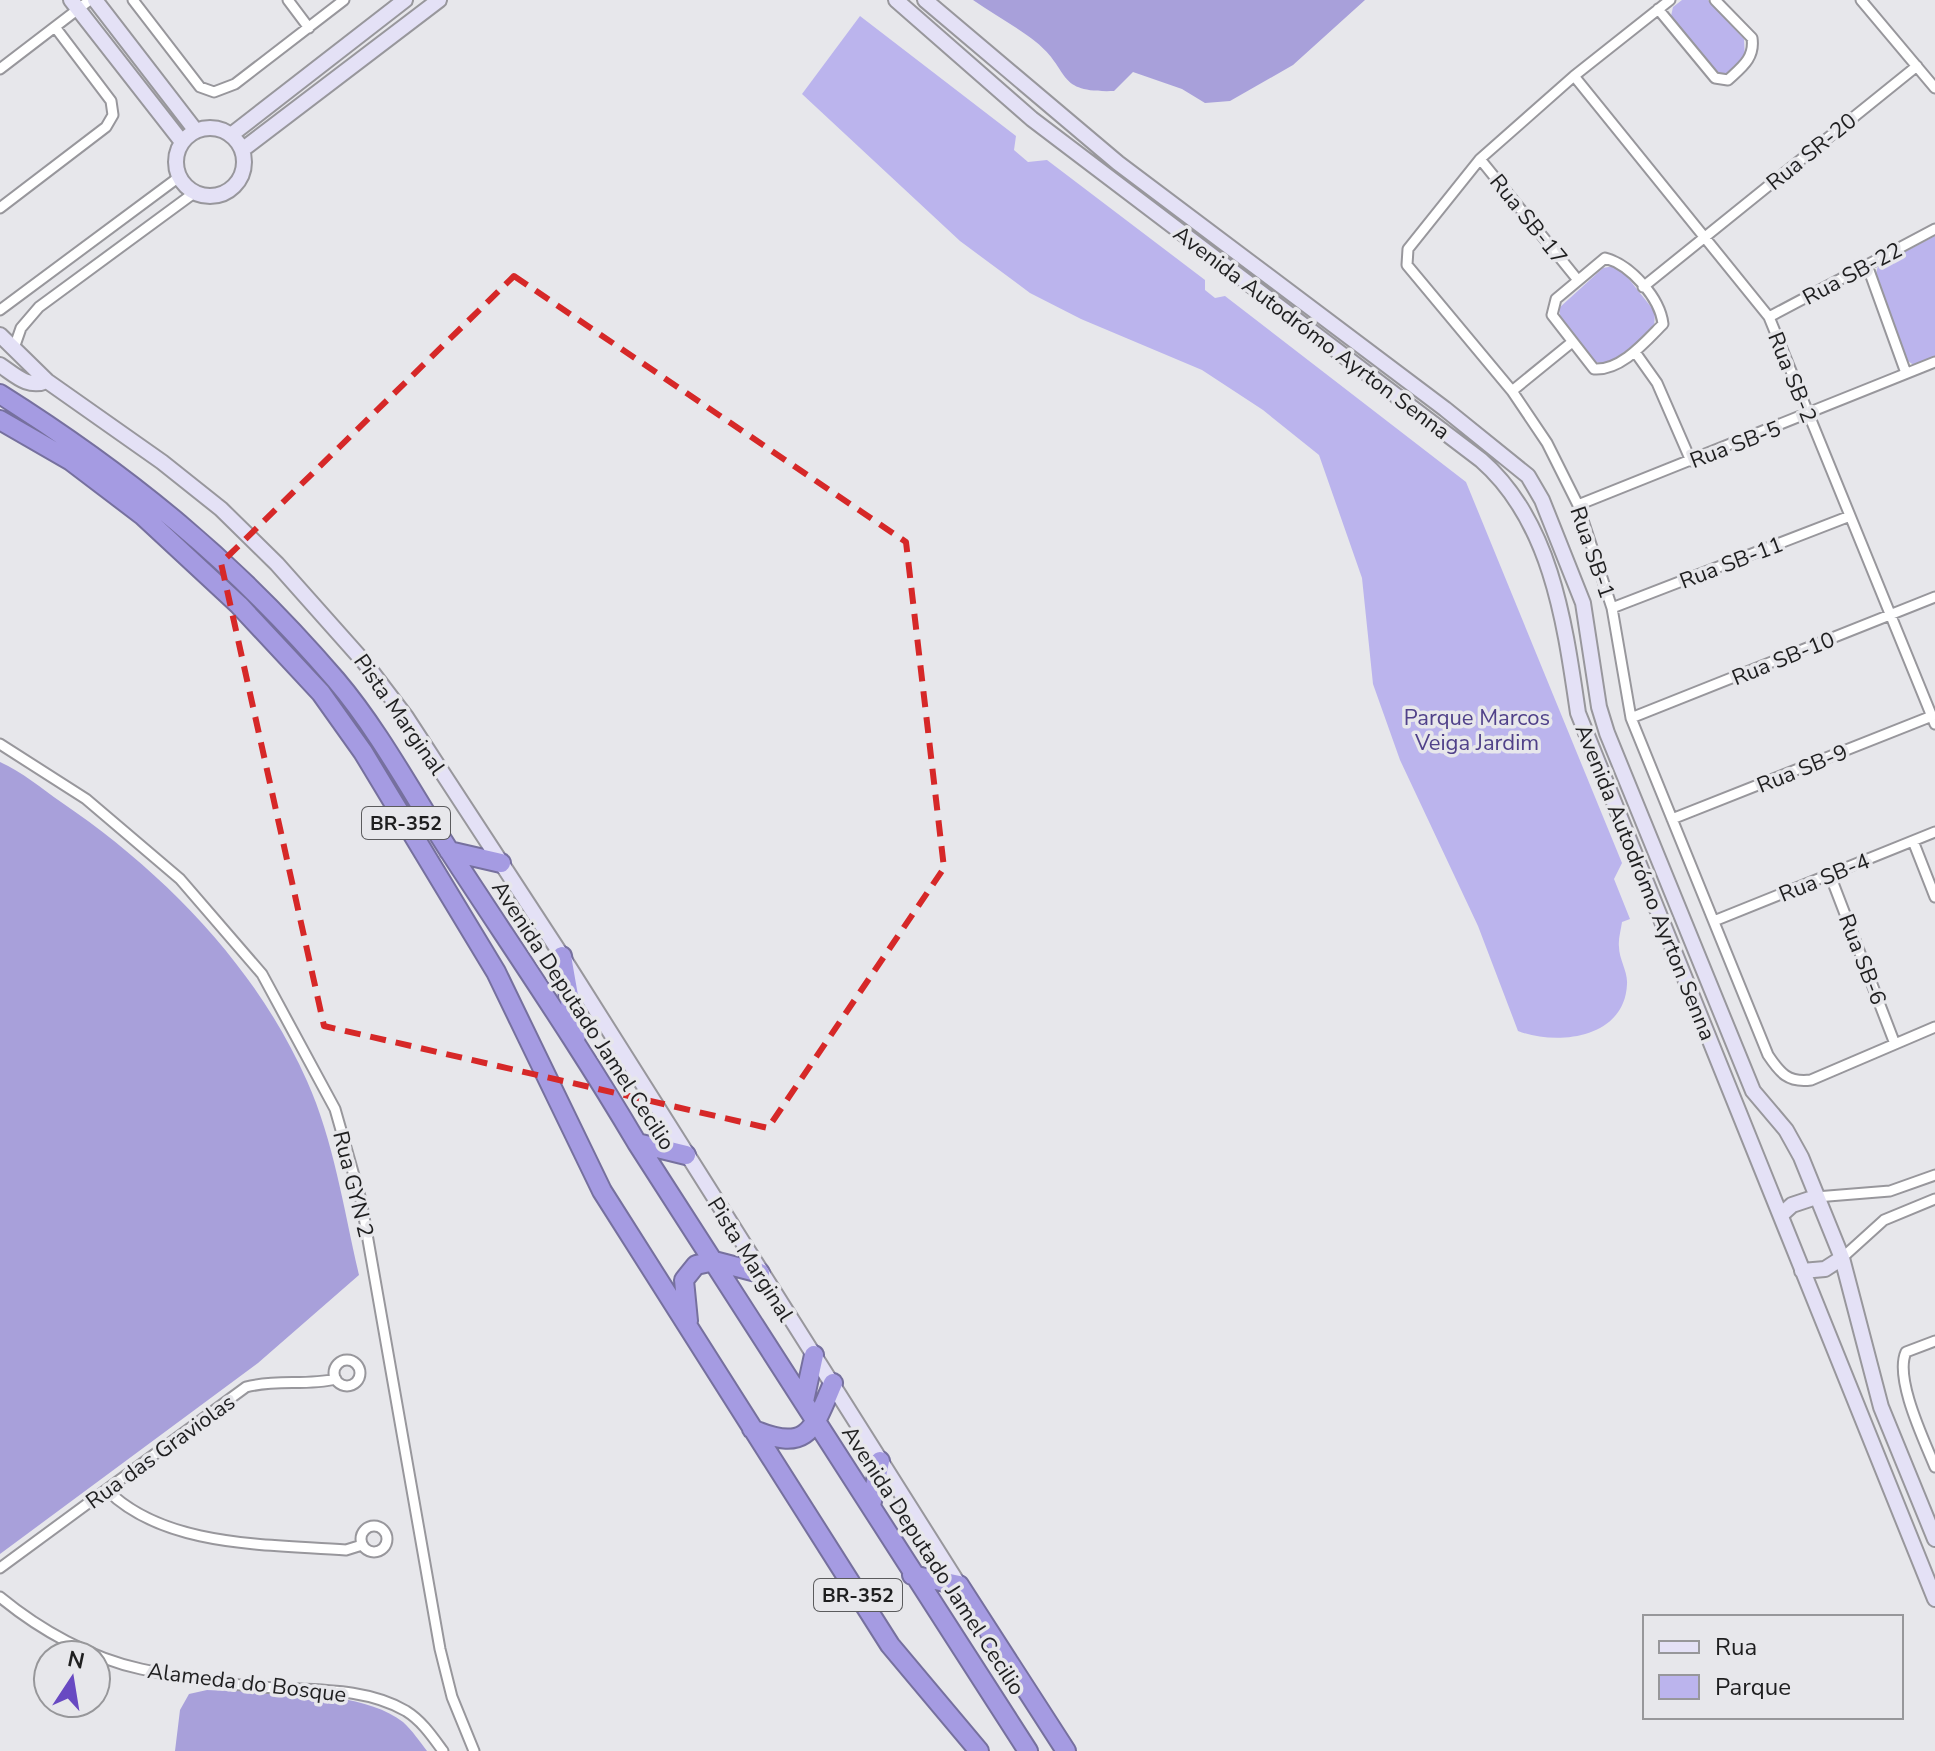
<svg xmlns="http://www.w3.org/2000/svg" width="1935" height="1751" font-family="'Nunito Sans',sans-serif">
	<rect width="100%" height="100%" fill="#e7e7eb"/>
	<path fill="#bbb4ed" d="M1682,0H1708L1744,39L1745,59L1730,73H1718L1671,16L1673,7Z
		M860,16L1016,136L1014,150L1028,162L1047,160L1205,280V290L1215,298L1225,296L1466,482L1622,863L1614,879L1630,919L1622,922C1621,930 1618,939 1619,947C1619,959 1628,972 1627,984C1625,1039 1556,1046 1518,1031L1478,926L1400,760L1373,684L1362,578L1319,455L1263,410L1202,370L1081,319L1030,293L960,241L802,94Z
		M1935,236V359L1915,366L1908,361L1876,273L1878,266Z
		M1614,266L1621,269L1655,312L1654,329L1609,364L1594,362L1561,321L1559,308L1603,268Z"/>
	<path fill="#a8a0da" d="M973,0H1365L1293,65L1230,101L1205,103L1182,89L1133,72L1114,91C1054,93 1072,71 1036,42C1017,27 993,14 973,0Z
		M0,762C22,772 41,788 61,802C164,872 256,966 307,1081C334,1141 344,1211 359,1275L258,1363L0,1554Z
		M207,1690C261,1693 360,1688 403,1722C412,1730 420,1742 427,1751H175L180,1710L189,1694Z"/>
	<g fill="none" stroke-linecap="round" stroke-linejoin="round">
		<g stroke="#98979c" stroke-width="13">
			<path id="street" d="M133,0L200,87L214,92L235,84L344,0
				M288,0L309,28
				M1670,0L1574,76L1480,159L1408,249L1407,265L1512,391L1547,443L1578,505L1612,608L1631,718L1768,1055C1780,1073 1788,1083 1811,1080L1935,1027
				M1861,0L1935,88
				M1658,9L1715,78L1728,80C1742,67 1755,58 1752,38L1715,0
				M0,69L90,0
				M1574,76L1769,317L1935,724
				M1480,159L1577,279
				M0,208L106,127L113,115L111,101L55,27
				M1605,258C1631,265 1660,298 1663,324C1645,342 1621,371 1594,369L1552,315L1556,299Z
				M1867,265L1906,373
				M1643,287L1917,66
				M0,310L179,177
				M1769,317L1935,229
				M14,348L21,328L39,307L194,193
				M1635,352L1657,383L1691,461
				M1512,391L1571,343
				M1578,505L1935,362
				M1612,608L1850,516
				M1631,718L1935,597
				M0,744L86,799L180,879L262,974L335,1109L361,1200L440,1649L452,1697L474,1751
				M1672,819L1932,716
				M1913,841L1935,897
				M1830,875L1895,1044
				M1714,921L1935,832
				M1816,1197L1890,1191L1935,1175
				M1842,1258L1884,1220L1935,1199
				M1935,1341L1906,1352C1894,1378 1924,1440 1935,1467
				M334 1373a13 13 0 1 1 26 0a13 13 0 1 1-26 0Z
				M107,1490C165,1548 269,1544 346,1550L362,1545
				M361 1539a13 13 0 1 1 26 0a13 13 0 1 1-26 0Z
				M0,1568L246,1387C276,1379 306,1386 336,1379
				M0,1597C40,1630 90,1658 141,1669C181,1678 221,1684 262,1687C309,1691 363,1686 406,1711C422,1721 432,1736 443,1751"/>
		</g>
		<g stroke="#98979c" stroke-width="18">
			<path id="secondary" d="M71,0L182,142
				M95,0L196,131
				M896,0L1032,119L1481,460C1552,522 1565,625 1578,713L1935,1599
				M925,0L1118,163L1445,409L1528,476L1542,500L1583,603L1599,707L1607,733L1753,1091L1786,1130L1801,1157L1842,1258L1881,1407L1935,1539
				M176 162a34 34 0 1 1 68 0a34 34 0 1 1-68 0Z
				M231,135L405,0
				M242,150L439,0
				M0,335L47,381L162,462L221,509L277,564L365,663L406,717L562,956L959,1585
				M0,365C15,375 28,389 47,381
				M1781,1215L1792,1205L1816,1197
				M1802,1271L1825,1269L1842,1258"/>
		</g>
		<g stroke="#76709e" stroke-width="22">
			<path id="highway" d="M0,394C130,476 236,563 336,680C380,732 413,795 450,852C513,949 578,1043 637,1143L1028,1751
				M0,420L71,461L142,515L239,605L321,693L363,752L496,972L602,1191L890,1645L979,1751
				M449,851L501,863
				M562,956L576,1036
				M637,1143L686,1155
				M688,1321L684,1280L696,1265L714,1261L760,1273
				M804,1401L814,1355
				M752,1429C807,1453 813,1431 833,1383
				M871,1506L880,1461
				M912,1575L959,1585L1066,1751"/>
		</g>
		<use href="#street" stroke="#fff" stroke-width="9"/>
		<use href="#secondary" stroke="#e4e1f6" stroke-width="14"/>
		<use href="#highway" stroke="#a59be2" stroke-width="18"/>
	</g>
	<path fill="none" stroke="#d62828" stroke-width="6" stroke-dasharray="16 10" stroke-linejoin="round" d="M514,276L906,542L944,868L768,1128L324,1026L221,563Z"/>
	<g text-anchor="middle" stroke-width="7" stroke-linejoin="round" paint-order="stroke">
		<g fill="#e7e7eb" stroke="#5b5b5d" stroke-width="2">
			<rect x="362" y="807" width="88" height="32" rx="6"/>
			<rect x="814" y="1579" width="88" height="32" rx="6"/>
		</g>
		<g font-size="20" font-weight="bold" fill="#1f1f20">
			<text x="406" y="830">BR-352</text>
			<text x="858" y="1602">BR-352</text>
		</g>
		<g font-size="22" fill="#1f1f20" stroke="#e7e7eb">
			<text transform="translate(1811 151) rotate(-39)" y="8">Rua SR-20</text>
			<text transform="translate(1529 219) rotate(51)" y="8">Rua SB-17</text>
			<text transform="translate(1852 273) rotate(-28)" y="8">Rua SB-22</text>
			<text transform="translate(1312 332) rotate(37)" y="8">Avenida Autodrómo Ayrton Senna</text>
			<text transform="translate(1793 377) rotate(68)" y="8">Rua SB-2</text>
			<text transform="translate(1735 444) rotate(-21)" y="8">Rua SB-5</text>
			<text transform="translate(1593 552) rotate(71)" y="8">Rua SB-1</text>
			<text transform="translate(1731 562) rotate(-21)" y="8">Rua SB-11</text>
			<text transform="translate(1783 658) rotate(-22)" y="8">Rua SB-10</text>
			<text transform="translate(400 714) rotate(55)" y="8">Pista Marginal</text>
			<text transform="translate(1802 768) rotate(-22)" y="8">Rua SB-9</text>
			<text transform="translate(1824 877) rotate(-22)" y="8">Rua SB-4</text>
			<text transform="translate(1646 882) rotate(68)" y="8">Avenida Autodrómo Ayrton Senna</text>
			<text transform="translate(1863 959) rotate(69)" y="8">Rua SB-6</text>
			<text transform="translate(584 1015) rotate(57)" y="8">Avenida Deputado Jamel Cecilio</text>
			<text transform="translate(354 1184) rotate(76)" y="8">Rua GYN 2</text>
			<text transform="translate(751 1259) rotate(58)" y="8">Pista Marginal</text>
			<text transform="translate(160 1451) rotate(-36)" y="8">Rua das Graviolas</text>
			<text transform="translate(934 1560) rotate(57)" y="8">Avenida Deputado Jamel Cecilio</text>
			<text transform="translate(247 1682) rotate(7)" y="8">Alameda do Bosque</text>
		</g>
		<g font-size="22" fill="#504189" stroke="#e7e7eb">
			<text x="1477" y="725">Parque Marcos<tspan x="1477" dy="25">Veiga Jardim</tspan></text>
		</g>
	</g>
	<rect x="1643" y="1615" width="260" height="104" fill="#e7e7eb" stroke="#97979a" stroke-width="2"/>
	<rect x="1659" y="1641" width="40" height="12" fill="#e4e1f6" stroke="#97979a" stroke-width="2"/>
	<text x="1715" y="1655" font-size="24" fill="#1f1f20">Rua</text>
	<rect x="1659" y="1675" width="40" height="24" fill="#bbb4ed" stroke="#97979a" stroke-width="2"/>
	<text x="1715" y="1695" font-size="24" fill="#1f1f20">Parque</text>
	<g transform="translate(72 1679) rotate(12)"><circle r="38" fill="#e7e7eb" stroke="#97979a" stroke-width="2"/>
	<path d="M0-6L14 30L0 20L-14 30Z" fill="#6849c2"/>
	<text y="-12" font-size="22" font-weight="bold" text-anchor="middle" fill="#1f1f20">N</text>
	</g>
</svg>
